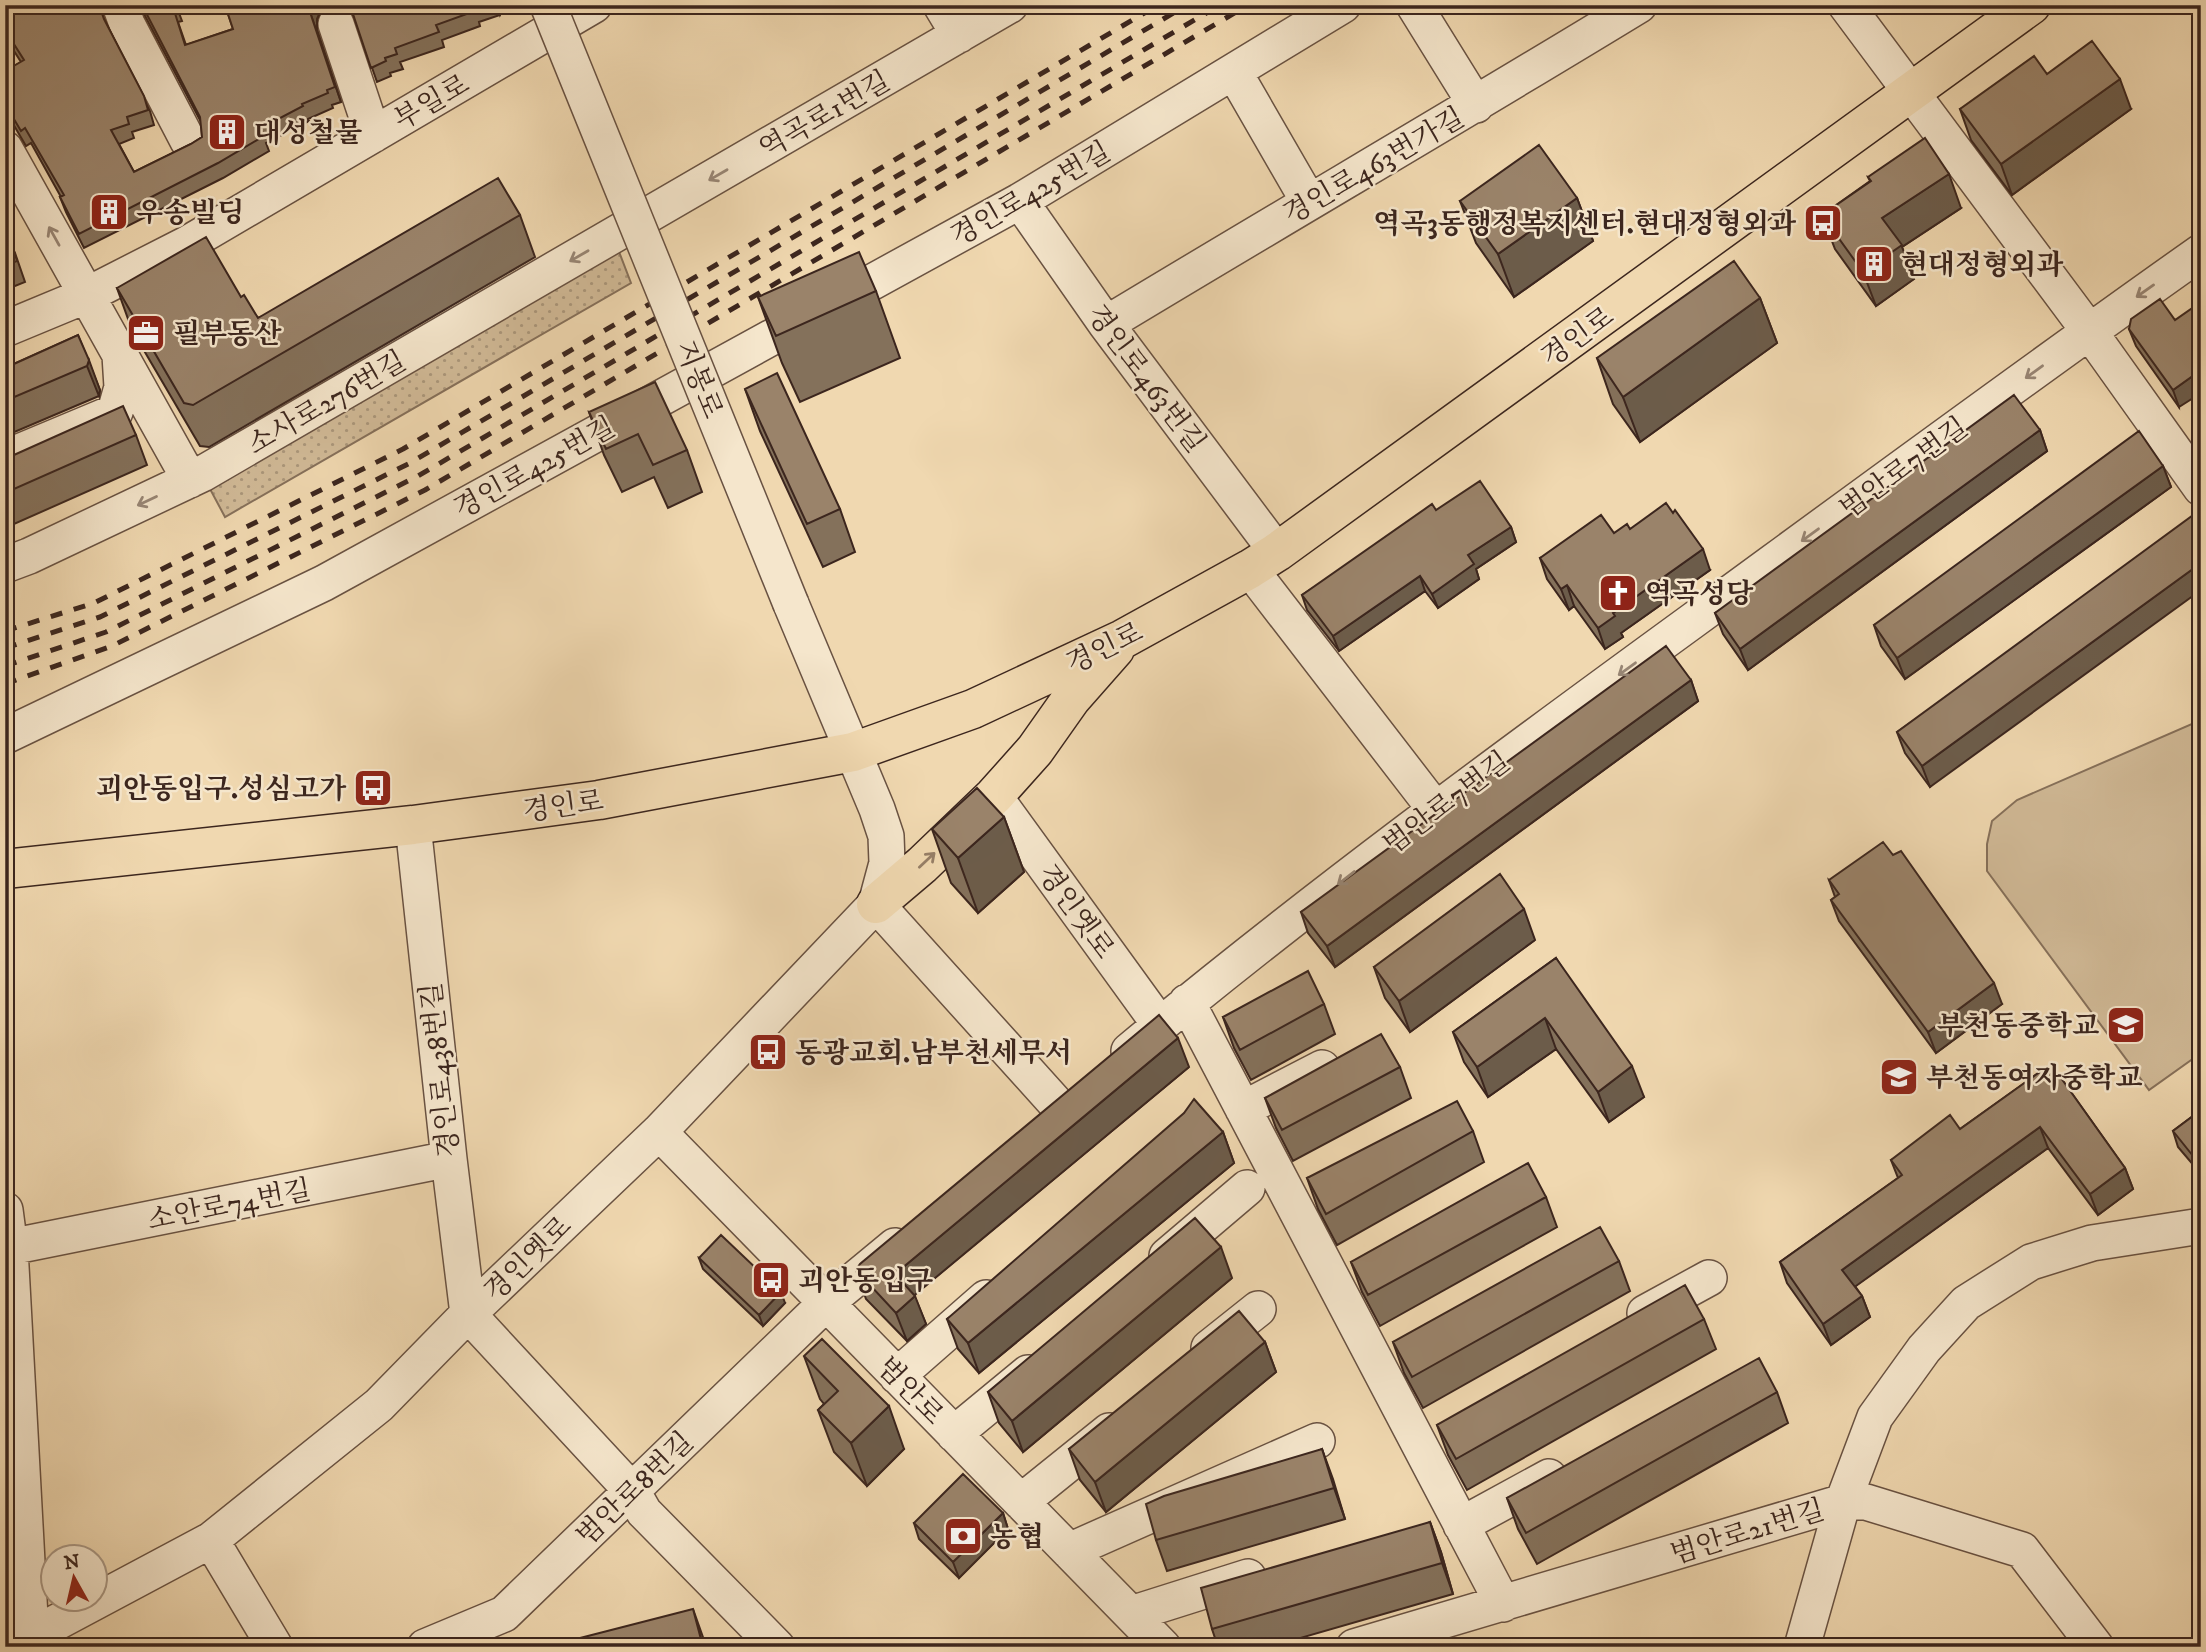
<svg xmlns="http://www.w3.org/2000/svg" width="2206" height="1652" font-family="'IM FELL DW Pica','Noto Serif KR',serif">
	<defs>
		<pattern id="park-dots" width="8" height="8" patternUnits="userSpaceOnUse" patternTransform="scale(1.75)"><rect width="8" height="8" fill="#d1ba97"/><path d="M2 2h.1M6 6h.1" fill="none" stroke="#ab977b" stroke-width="1.8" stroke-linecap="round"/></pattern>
	</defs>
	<rect width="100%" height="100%" fill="#f0d8b0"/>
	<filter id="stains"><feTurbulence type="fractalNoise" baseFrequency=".00286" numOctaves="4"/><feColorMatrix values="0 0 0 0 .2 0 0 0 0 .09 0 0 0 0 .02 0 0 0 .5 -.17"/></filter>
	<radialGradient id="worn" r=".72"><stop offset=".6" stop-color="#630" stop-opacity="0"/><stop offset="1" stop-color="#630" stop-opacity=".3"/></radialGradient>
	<path fill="#d1ba97" stroke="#86705a" stroke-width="2" d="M2201,720V1053L2149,1090L1987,871V844L1992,821L2017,800Z"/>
	<path fill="url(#park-dots)" stroke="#86705a" stroke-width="2" d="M613,236L631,283L225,517L202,474Z"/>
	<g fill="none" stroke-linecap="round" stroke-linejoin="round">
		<g stroke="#695242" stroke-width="38">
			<path id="minor" d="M120,5L127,24L188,141
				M941,5L959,35
				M1414,5L1476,105
				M1846,5L2089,331L2201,488
				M336,24L373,135
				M1234,72L1309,202
				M5,149L190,480
				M1020,201L1106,324L1277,552
				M1106,324C1283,217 1462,113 1639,5
				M5,329L87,295L187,244L594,5
				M5,458L115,412L122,387L120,355
				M5,565L29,556L202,474L1010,5
				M1250,569L1435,809
				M5,736L324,583L1020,201L1343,5
				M994,796L1160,1025
				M413,825L449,1159L468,1314L632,1491L644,1512L777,1647
				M876,904L1060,1108
				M1187,1002L1503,1604
				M1129,1051C1312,899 1503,759 1695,619C1863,496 2031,372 2201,252
				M1243,1109L1322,1068
				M659,1132L1163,1647
				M5,1210L10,1248L31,1636L29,1647
				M5,1248L449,1159
				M1167,1256L1247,1188
				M1645,1313L1709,1278
				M1209,1348L1258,1309
				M897,1376L986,1298
				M954,1434L1028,1373
				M1021,1502L1109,1431
				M1461,1525L1549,1477
				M211,1540L275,1647
				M1069,1551L1317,1441
				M1131,1614L1248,1577
				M5,1647L31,1636L211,1540L379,1405L468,1314L659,1132L876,904L887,863L886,836L877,809L791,604
				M425,1647L504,1614L826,1303L895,1246
				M1354,1647L1843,1502H1866L2022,1550L2096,1647
				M1802,1647L1843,1502L1875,1417L1924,1349L1966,1303L2031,1262L2092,1243L2201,1226"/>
		</g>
		<g stroke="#3c261e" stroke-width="41">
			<path id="major" d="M5,869L413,825L599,800L853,752L973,709L1123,639L1250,569L1277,552L2031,5
				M876,904L922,865L994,796L1035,750L1071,699L1115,649"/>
		</g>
		<use href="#minor" stroke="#f5e6cc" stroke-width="35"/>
		<use href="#major" stroke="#f0d8b0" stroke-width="38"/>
		<path stroke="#3c261e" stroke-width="5" stroke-dasharray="12 12" stroke-linecap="butt" d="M5,631L94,603L403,449L1158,5
			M5,648L100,617L410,463L1187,5
			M5,666L106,632L418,476L1220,5
			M5,684L112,646L425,490L1248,5"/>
		<g stroke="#695242" stroke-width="38" stroke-linecap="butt">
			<path id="minor-bridge" d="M548,5L791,604"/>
		</g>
		<use href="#minor-bridge" stroke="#f5e6cc" stroke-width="35"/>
	</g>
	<path fill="#84715b" stroke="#3c261e" stroke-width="2" d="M5,5H101V11L104,19L150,111L154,125L132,132L134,138L119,144L134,172L191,144L202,137L201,122L145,16L142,5H176L182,21L178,22L186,45L233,29L225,5H329L321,10L317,19V30L341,102L332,105L333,108L308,119L309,121L266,143L269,151L223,178L84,248L66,212L60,197H61L31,143L26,146L5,110V71L21,62L5,37Z
		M342,5H505L500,15L479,22L480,26L442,40L444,47L400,62L403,69L390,73L391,76L377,82L354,16L349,9Z
		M2047,74L2131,109L2012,195L1971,140L1960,109Z
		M1868,177L1961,208L1902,247L1914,279L1876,306L1835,249L1822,215L1870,181Z
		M1577,198L1593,241L1514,297L1476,243L1460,201Z
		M520,215L535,257L209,447L200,446L132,330L117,288L241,297L258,318Z
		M5,233L15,253L25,282L5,290Z
		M876,291L900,358L800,402L782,363L758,297Z
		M1760,298L1777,343L1640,442L1613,404L1597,358Z
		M2175,320L2179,407L2136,346L2129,329Z
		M78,335L100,390L99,396L5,436V368Z
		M745,389L840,509L855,552L823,567L760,431Z
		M589,412L687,450L702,492L668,508L654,477L622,492L604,455Z
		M2040,430L2047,451L1748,670L1723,634L1715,613Z
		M136,435L147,465L5,528V459Z
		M2163,466L2171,487L1905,679L1881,646L1874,625Z
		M1436,510L1511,527L1516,542L1476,569L1479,579L1438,608L1425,591L1339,651L1307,610L1302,595Z
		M2201,520L1930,787L1905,753L1897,732Z
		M1630,529L1710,570L1621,633L1623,637L1605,649L1574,606L1569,610L1547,579L1540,558Z
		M1691,680L1698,701L1335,967L1308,933L1301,912Z
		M1004,817L1024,872L978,913L951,883L932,829Z
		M1829,880L2002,1004L1936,1053L1839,921L1831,900L1835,897Z
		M1535,940L1410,1032L1385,998L1374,967Z
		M1556,958L1644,1097L1609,1122L1556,1049L1488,1097L1464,1062L1453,1032Z
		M1324,1004L1335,1034L1251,1080L1234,1048L1223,1017Z
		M2051,1064L2125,1168L2133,1189L2098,1215L2048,1148L1855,1286L1862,1296L1870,1317L1831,1345L1787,1283L1780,1262L1898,1178L1891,1160L1960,1129Z
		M1189,1067L914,1295L926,1324L907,1341L866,1299L856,1270Z
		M1400,1067L1411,1098L1293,1161L1276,1128L1265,1098Z
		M2201,1110V1174L2178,1147L2173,1131Z
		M1473,1131L1484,1162L1337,1245L1318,1209L1307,1178Z
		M1223,1132L1234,1163L979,1373L958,1349L947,1319Z
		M1546,1197L1557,1227L1380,1326L1362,1292L1351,1262Z
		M699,1258L785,1303L763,1326L703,1269Z
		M1619,1261L1630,1291L1423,1408L1404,1373L1393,1342Z
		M1232,1278L1023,1452L999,1423L988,1392Z
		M1704,1319L1716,1349L1467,1490L1448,1455L1437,1425Z
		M1265,1342L1276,1372L1106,1512L1080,1480L1069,1449Z
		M804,1356L904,1449L867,1486L834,1452L818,1410L824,1404L820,1399Z
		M1777,1392L1788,1423L1537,1564L1518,1529L1507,1498Z
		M1322,1449L1345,1519L1167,1571L1156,1540Z
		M1003,1513L1008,1529L959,1578L919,1539L914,1523Z
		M1430,1522L1441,1552L1453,1594L1269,1647H1218L1212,1629Z
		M2201,1546V1566L2195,1550Z"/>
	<path fill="#6c5c4a" stroke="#3c261e" stroke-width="2" d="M311,5H329L321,10L317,19V30L341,102L311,15Z
		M497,5H505L500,15Z
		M2120,79L2131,109L2012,195L2001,164Z
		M1949,174L1961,208L1902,247L1914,279L1876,306L1863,272L1882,218Z
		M1577,198L1593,241L1514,297L1498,254Z
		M1760,298L1777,343L1640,442L1623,397Z
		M89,360L100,390L99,396L87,366Z
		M2201,370V393L2179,407L2173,390Z
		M2040,430L2047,451L1748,670L1740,649Z
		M2163,466L2171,487L1905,679L1897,658Z
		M1511,527L1516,542L1476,569L1479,579L1438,608L1432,594L1468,555Z
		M1703,549L1710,570L1621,633L1623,637L1605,649L1598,628L1613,613Z
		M2201,563V590L1930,787L1922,766Z
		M1420,576L1425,591L1339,651L1333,636Z
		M1567,585L1574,606L1569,610L1561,589Z
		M1691,680L1698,701L1335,967L1327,946Z
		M1004,817L1024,872L978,913L958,858Z
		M1524,909L1535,940L1410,1032L1399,1001Z
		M1994,983L2002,1004L1936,1053L1928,1032Z
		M1545,1018L1556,1049L1488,1097L1477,1067Z
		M1178,1038L1189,1067L905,1303L895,1274Z
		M1632,1066L1644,1097L1609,1122L1598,1092Z
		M2040,1127L2048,1148L1849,1291L1842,1270Z
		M1223,1132L1234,1163L979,1373L968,1343Z
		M2125,1168L2133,1189L2098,1215L2090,1194Z
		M1221,1247L1232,1278L1023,1452L1012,1421Z
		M781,1292L785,1303L763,1326L759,1315Z
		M915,1296L926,1324L907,1341L896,1313Z
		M1862,1296L1870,1317L1831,1345L1823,1324Z
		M1265,1342L1276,1372L1106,1512L1095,1482Z
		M889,1406L904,1449L867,1486L851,1443Z
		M1322,1449L1333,1479L1345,1519L1334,1488Z
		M1003,1513L1008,1529L959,1578L953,1562Z
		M1430,1522L1441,1552L1453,1594L1442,1563Z
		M693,1609L704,1640L706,1647H703Z"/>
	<path fill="#9a836a" stroke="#3c261e" stroke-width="2" d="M5,5H99L104,19L144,96L148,110L127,117L129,124L111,130L134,172L191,144L202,137L200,117L142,5H176L173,7L185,45L233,29L225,5H311V15L335,87L327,90L328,93L302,104L303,106L259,129L264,136L218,163L79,234L60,197L64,195L25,128L21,131L5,104V71L24,60L5,30Z
		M350,5H480L473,8L475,11L436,25L439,32L395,48L397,54L385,58L386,61L371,68Z
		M2092,41L2120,79L2001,164L1960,109L2034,56L2047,74Z
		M1925,138L1949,174L1882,218L1902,245L1863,272L1822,215L1871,181L1868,177Z
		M1539,145L1577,198L1498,254L1460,201Z
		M498,178L520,215L193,405L184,403L117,288L206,237L241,297L244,295L258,318Z
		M8,232L17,261L5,266V233Z
		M859,252L876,291L776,336L758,297Z
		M1734,261L1760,298L1623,397L1597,358Z
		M2160,299L2175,320L2201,302V370L2173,390L2129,329L2131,319Z
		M78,335L89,360L87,366L5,401V368Z
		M777,373L840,509L807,524L745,389Z
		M655,382L687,450L653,465L638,434L606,449L589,412Z
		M2014,395L2040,430L1740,649L1715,613Z
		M123,406L136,435L5,493V459Z
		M2139,431L2163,466L1897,658L1874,625Z
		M1480,481L1511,527L1468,555L1474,564L1432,594L1420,576L1333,636L1302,595L1432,504L1436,510Z
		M1666,503L1673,513L1675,510L1703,549L1613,613L1615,616L1598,628L1567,585L1561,589L1540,558L1601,515L1614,533L1627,524L1630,529Z
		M2196,513L2201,520V563L1922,766L1897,732Z
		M1666,646L1691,680L1327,946L1301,912Z
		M977,788L1004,817L958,858L932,829Z
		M1883,842L1893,855L1901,851L1994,983L1928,1032L1831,900L1839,894L1829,880Z
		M1500,874L1524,909L1399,1001L1374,967Z
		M1556,958L1632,1066L1598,1092L1545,1018L1477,1067L1453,1032Z
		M1308,971L1324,1004L1240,1050L1223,1017Z
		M1159,1015L1178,1038L895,1274L915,1296L896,1313L856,1270L860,1264Z
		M1381,1034L1400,1067L1282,1130L1265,1098Z
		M2051,1064L2125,1168L2090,1194L2040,1127L1842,1270L1862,1296L1823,1324L1780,1262L1902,1175L1891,1160L1950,1115L1960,1129Z
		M1194,1099L1223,1132L968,1343L947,1319L1184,1113Z
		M1457,1101L1473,1131L1326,1214L1307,1178Z
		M2201,1110V1166L2173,1131Z
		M1528,1163L1546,1197L1368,1295L1351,1262Z
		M1195,1218L1221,1247L1012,1421L988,1392Z
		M1600,1227L1619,1261L1412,1377L1393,1342Z
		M721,1235L781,1292L759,1315L699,1258Z
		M1685,1285L1704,1319L1456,1459L1437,1425Z
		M1239,1311L1265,1342L1095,1482L1069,1449Z
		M822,1339L889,1406L851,1443L818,1410L838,1391L804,1356Z
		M1759,1358L1777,1392L1526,1533L1507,1498Z
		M1322,1449L1334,1488L1156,1540L1146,1504L1164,1496Z
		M963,1474L1003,1513L953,1562L914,1523Z
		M1430,1522L1442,1563L1212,1629L1201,1588Z
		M2201,1546V1557L2195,1550Z
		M693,1609L703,1647H545Z"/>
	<defs><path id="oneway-shaft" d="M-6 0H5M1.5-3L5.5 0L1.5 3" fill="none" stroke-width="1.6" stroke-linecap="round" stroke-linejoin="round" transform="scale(1.75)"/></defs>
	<g stroke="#988675">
		<use href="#oneway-shaft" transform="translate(718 175) rotate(150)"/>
		<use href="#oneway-shaft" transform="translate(54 236) rotate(-119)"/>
		<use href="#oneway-shaft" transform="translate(579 256) rotate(150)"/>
		<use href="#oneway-shaft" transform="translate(2145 291) rotate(145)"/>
		<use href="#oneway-shaft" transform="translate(2034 372) rotate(144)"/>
		<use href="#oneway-shaft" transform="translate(147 501) rotate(155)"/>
		<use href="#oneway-shaft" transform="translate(1810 535) rotate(144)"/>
		<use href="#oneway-shaft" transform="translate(1627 669) rotate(144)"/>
		<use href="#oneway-shaft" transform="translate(1346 878) rotate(142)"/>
	</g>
	<use stroke="#967f67" href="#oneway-shaft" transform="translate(927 860) rotate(-43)"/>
	<defs>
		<g id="building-square" transform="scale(2.0125)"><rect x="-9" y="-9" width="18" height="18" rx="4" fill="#8f2418" stroke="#f5e6cc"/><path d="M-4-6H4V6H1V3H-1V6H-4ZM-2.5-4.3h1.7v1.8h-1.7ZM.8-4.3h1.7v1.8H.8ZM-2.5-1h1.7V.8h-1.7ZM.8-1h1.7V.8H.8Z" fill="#fff"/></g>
		<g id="bus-square" transform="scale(2.0125)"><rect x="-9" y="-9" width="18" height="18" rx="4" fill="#8f2418" stroke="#f5e6cc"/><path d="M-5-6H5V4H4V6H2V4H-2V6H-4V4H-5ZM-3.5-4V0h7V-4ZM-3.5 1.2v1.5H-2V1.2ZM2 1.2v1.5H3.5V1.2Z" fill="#fff"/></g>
		<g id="office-square" transform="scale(2.0125)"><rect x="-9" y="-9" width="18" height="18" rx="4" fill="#8f2418" stroke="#f5e6cc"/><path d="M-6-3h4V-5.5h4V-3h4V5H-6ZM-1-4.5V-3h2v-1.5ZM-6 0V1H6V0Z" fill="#fff"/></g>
		<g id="church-square" transform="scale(2.0125)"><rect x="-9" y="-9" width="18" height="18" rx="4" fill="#8f2418" stroke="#f5e6cc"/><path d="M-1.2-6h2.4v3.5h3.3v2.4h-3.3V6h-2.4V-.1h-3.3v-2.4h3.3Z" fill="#fff"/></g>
		<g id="school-square" transform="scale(2.0125)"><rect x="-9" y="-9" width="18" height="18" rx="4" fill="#8f2418" stroke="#f5e6cc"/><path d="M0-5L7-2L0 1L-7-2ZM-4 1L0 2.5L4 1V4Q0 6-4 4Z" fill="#fff"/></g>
		<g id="bank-square" transform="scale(2.0125)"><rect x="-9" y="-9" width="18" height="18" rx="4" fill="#8f2418" stroke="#f5e6cc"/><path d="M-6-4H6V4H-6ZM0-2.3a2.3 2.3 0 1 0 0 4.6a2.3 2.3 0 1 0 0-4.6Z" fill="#fff"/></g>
	</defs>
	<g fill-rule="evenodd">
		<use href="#building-square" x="227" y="132"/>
		<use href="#building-square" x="109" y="212"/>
		<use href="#bus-square" x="1823" y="223"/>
		<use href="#building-square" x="1874" y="264"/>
		<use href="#office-square" x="146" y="333"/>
		<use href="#church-square" x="1618" y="593"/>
		<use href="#bus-square" x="373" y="788"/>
		<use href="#school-square" x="2126" y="1025"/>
		<use href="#bus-square" x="768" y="1052"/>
		<use href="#school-square" x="1899" y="1077"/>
		<use href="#bus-square" x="771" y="1280"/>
		<use href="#bank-square" x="963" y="1536"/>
	</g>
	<g text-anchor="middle" stroke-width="5" stroke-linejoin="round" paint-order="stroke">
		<g font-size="28" fill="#3c261e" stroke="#f5e6cc">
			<text transform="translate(431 101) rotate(-30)" y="10">부일로</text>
			<text transform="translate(824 114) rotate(-30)" y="10">역곡로1번길</text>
			<text transform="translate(1373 165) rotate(-30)" y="10">경인로463번가길</text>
			<text transform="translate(1030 193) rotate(-30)" y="10">경인로425번길</text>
			<text transform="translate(1577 336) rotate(-36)" y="10">경인로</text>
			<text transform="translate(1147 378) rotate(53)" y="10">경인로463번길</text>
			<text transform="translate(700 379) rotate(68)" y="10">지봉로</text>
			<text transform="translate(326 402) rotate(-30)" y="10">소사로276번길</text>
			<text transform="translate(534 467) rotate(-29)" y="10">경인로425번길</text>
			<text transform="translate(1903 467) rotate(-36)" y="10">범안로7번길</text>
			<text transform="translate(1104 647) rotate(-26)" y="10">경인로</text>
			<text transform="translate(1446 802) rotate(-37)" y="10">범안로7번길</text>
			<text transform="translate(563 805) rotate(-8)" y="10">경인로</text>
			<text transform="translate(1077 911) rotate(54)" y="10">경인옛로</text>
			<text transform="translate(439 1070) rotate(-96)" y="10">경인로438번길</text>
			<text transform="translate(229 1204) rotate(-11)" y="10">소안로74번길</text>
			<text transform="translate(527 1258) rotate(-44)" y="10">경인옛로</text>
			<text transform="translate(911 1390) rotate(46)" y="10">범안로</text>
			<text transform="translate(634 1488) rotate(-44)" y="10">범안로8번길</text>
			<text transform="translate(1747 1531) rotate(-17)" y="10">범안로21번길</text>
		</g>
		<g font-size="28" font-weight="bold" fill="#3c261e" stroke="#f5e6cc" text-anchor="start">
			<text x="254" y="142">대성철물</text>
			<text x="136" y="222">우송빌딩</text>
			<text x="1796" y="233" text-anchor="end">역곡3동행정복지센터.현대정형외과</text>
			<text x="1901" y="274">현대정형외과</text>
			<text x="173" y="343">필부동산</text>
			<text x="1645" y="603">역곡성당</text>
			<text x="346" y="798" text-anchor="end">괴안동입구.성심고가</text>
			<text x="2099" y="1035" text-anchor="end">부천동중학교</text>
			<text x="795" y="1062">동광교회.남부천세무서</text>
			<text x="1926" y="1087">부천동여자중학교</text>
			<text x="798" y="1290">괴안동입구</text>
			<text x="990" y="1546">농협</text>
		</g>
	</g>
	<rect width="2206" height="1652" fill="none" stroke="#f0d8b0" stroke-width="28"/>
	<rect x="7" y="7" width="2192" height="1638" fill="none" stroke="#3c261e" stroke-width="3.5"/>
	<rect x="14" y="14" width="2178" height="1624" fill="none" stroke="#3c261e" stroke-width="2"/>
	<g transform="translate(74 1578) rotate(352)"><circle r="33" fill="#f5e6cc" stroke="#ab9986" stroke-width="2"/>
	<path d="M0-5L12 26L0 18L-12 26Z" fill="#8f2418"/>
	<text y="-10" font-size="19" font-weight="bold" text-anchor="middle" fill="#3c261e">N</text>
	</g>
	<rect width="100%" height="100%" filter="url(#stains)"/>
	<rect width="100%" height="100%" fill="url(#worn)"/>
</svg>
